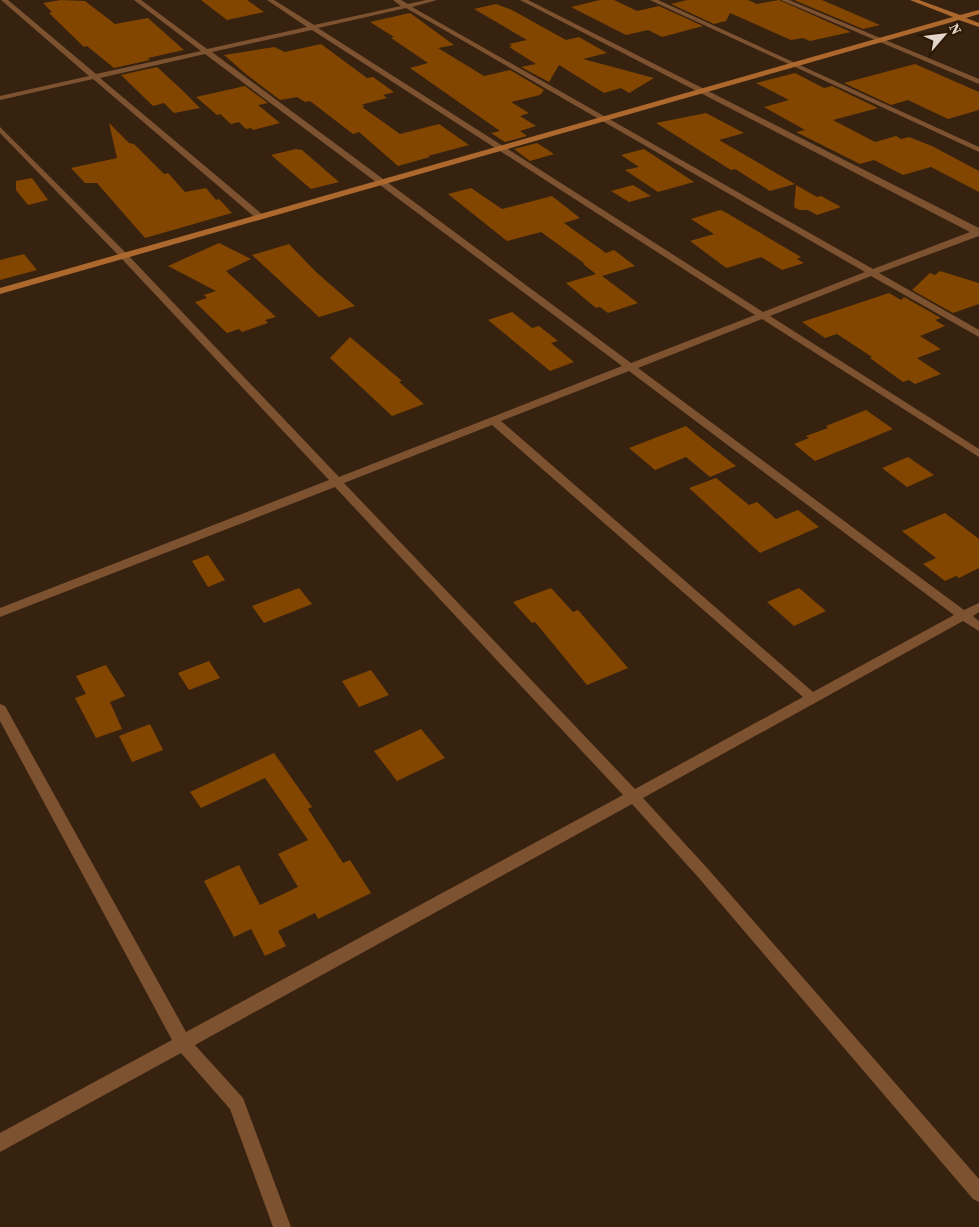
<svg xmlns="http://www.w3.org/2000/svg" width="979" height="1227" font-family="'Source Serif 4',serif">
	<rect width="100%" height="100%" fill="#372210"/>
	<path fill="#824600" d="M61,0L85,1L115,24L148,18L184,50L148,58L150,60L114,68L87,46L84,47L49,13L52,12L43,3Z
		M201,0H247L264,12L227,20Z
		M600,0H614L637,11L659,6L703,26L662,37L648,30L626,35L571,7Z
		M687,0H748L757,4L779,0L851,32L810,41L803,38L791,40L730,13L726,21L714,24L671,4Z
		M794,0H822L880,25L863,29Z
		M496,4L512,10L566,40L579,37L607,53L583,59L654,78L629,93L621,88L604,93L559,65L549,82L521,67L536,64L509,47L512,46L509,44L527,40L474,9Z
		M410,13L454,45L438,48L484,76L510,70L544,90L540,95L511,102L529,113L520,116L536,126L520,131L527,136L505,142L491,133L500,131L410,68L428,63L391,38L394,37L370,22Z
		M321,44L367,78L373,77L394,92L383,95L387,98L364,104L362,105L365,107H362L400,134L439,124L469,145L428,156L430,157L398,166L359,132L353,134L310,101L305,102L297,97L280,100L247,75L224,55L274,47L285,52Z
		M915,64L979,92V110L948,119L908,100L891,105L844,83Z
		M157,67L181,89L200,108L174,113L164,103L153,106L121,75Z
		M795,73L824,88L832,86L878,108L833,120L875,142L896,136L901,139L909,137L932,146L979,171V192L931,167L903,175L874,160L860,164L796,132L805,130L764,107L789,100L756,83Z
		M245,86L268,103L258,105L280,123L253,130L251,128L246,129L239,122L231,124L220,114L217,115L196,97Z
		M706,113L744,133L719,140L795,184L770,191L735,169L731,170L656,123Z
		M109,123L129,143L134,144L164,174L168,173L185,192L206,188L216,200L219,199L232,213L145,238L97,183H85L71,168L117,158Z
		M537,143L554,154L530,161L514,149Z
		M296,149L302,150L339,182L311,189L271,155Z
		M644,149L694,182L658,192L625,170L639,167L621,155Z
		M32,178L48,200L28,205L16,190V181Z
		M633,185L651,196L629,202L611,191Z
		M796,185L817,197L821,196L841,207L817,215L808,210H799L794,207Z
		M471,188L502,209L552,196L580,218L564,223L606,253L614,250L635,266L602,276L638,303L608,313L600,307L596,308L566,283L596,274L583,264L584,263L541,232L507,241L448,194Z
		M720,210L725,212L801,257L797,259L804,263L782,270L761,257L727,268L725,267L690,241L714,234L691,219Z
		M219,243L251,259L226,271L276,317L265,320L268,323L242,332L239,329L227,333L195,302L207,298L204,295L216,291L168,266Z
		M289,244L316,272L355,306L319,317L252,255Z
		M24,254L37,270L0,280V260Z
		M940,271L979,283V304L953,313L912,290L930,273L935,275Z
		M889,293L901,300L904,297L941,318L935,320L945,326L920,336L941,349L917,358L941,374L915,384L909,380L903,382L870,358L872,357L837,334L825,338L802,322Z
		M512,312L532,328L539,326L558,341L551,343L574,362L550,371L488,320Z
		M350,337L402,381L399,382L424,404L392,416L330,358Z
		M866,410L893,429L815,461L794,444L809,438L806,436L828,428L826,426Z
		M686,426L699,437L736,466L710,477L686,457L655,470L629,448Z
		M908,457L934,475L907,487L882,468Z
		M716,478L749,505L757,502L776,519L798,510L819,527L760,553L689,488Z
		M945,513L979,539V568L959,578L956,576L945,581L923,564L936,558L902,531Z
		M208,555L225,580L208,587L192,561Z
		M299,588L312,604L264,623L252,606Z
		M551,588L573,612L578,610L628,668L587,685L535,622L532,623L513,602Z
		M799,588L826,611L794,626L767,602Z
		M209,661L220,678L189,690L178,673Z
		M106,665L125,696L110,702L122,729L96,738L75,698L86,694L76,676Z
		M371,670L389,695L359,707L342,681Z
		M150,724L163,750L132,762L119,736Z
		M421,729L445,758L397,781L374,751Z
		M274,753L312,807L308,809L343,863L350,860L371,893L318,919L315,913L278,931L286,946L265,956L251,929L234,937L204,881L239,865L260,905L298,887L278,854L308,840L265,778L201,808L190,792Z"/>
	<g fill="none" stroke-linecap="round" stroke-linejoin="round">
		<path fill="#7d5230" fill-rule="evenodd" d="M1,0H8L96,74L201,51L134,0H141L207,49L307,27L267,0H274L314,25L401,6L393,0H401L408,4L426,0H437L412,7L873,269L970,232L520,0H528L979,228V236L879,273L979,330V337L871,276L770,316L979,449V457L762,319L638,368L964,610L979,603V612L973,616L979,621V631L963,621L643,798L708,869L979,1179V1202L973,1199L698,877L632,804L195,1045L243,1098L291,1227H273L230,1109L181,1053L0,1152V1133L172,1040L0,721V704L5,706L186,1032L623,795L335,487L0,617V608L329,480L121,258L0,133V127L127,254L339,477L622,366L205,54L100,78L263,215V219H257L93,79L0,100V96L89,76ZM406,8L865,272L763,312L318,28ZM312,30L755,315L631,363L212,52ZM629,371L954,615L813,692L501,421ZM492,425L803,697L635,789L344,483Z
			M650,0H658L979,147V152Z
			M781,0H789L979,79V84Z"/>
		<path fill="#ad682d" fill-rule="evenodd" d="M910,0H919L960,15L979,10V14L966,18L979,23V27L959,20L0,294V288L953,17Z"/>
	</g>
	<g transform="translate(944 35) rotate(62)" stroke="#2d1806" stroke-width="4" paint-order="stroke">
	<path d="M0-4L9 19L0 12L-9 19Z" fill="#e4d6cb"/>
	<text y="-8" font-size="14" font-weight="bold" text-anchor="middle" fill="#e4d6cb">N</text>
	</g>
</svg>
